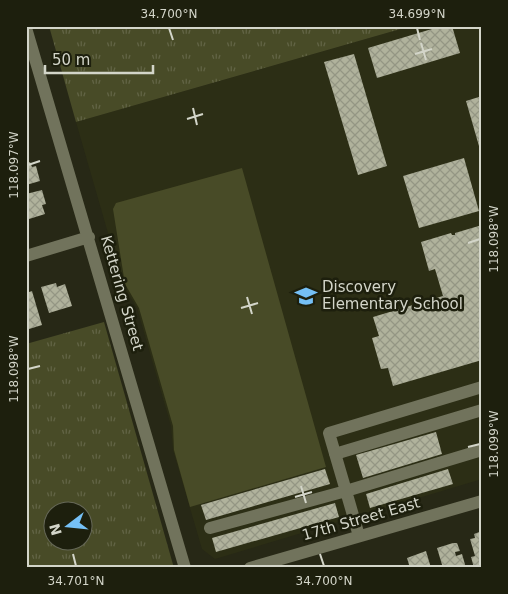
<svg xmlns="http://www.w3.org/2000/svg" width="508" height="594" font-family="'DejaVu Sans',sans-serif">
	<defs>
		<pattern id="grass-tufts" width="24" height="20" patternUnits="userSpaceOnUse" patternTransform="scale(1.25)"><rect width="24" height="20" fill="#484b27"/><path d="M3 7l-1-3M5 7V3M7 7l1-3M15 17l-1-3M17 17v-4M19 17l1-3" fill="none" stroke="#626445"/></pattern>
		<pattern id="building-cross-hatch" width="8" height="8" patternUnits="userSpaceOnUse" patternTransform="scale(1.25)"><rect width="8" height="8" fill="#b0b29c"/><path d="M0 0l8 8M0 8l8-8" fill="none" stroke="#949684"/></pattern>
	</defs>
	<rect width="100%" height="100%" fill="#272816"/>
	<path fill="#2c2e15" d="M411,26H482V479L215,559L202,549L173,450L171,426L137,308L123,285L76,122Z"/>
	<path fill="url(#grass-tufts)" fill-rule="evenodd" d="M49,26H411L76,122Z
		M104,322L174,568H26V344ZM52,512H82V542H52Z"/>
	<path fill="#484b27" d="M242,168L326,467L190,507L174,450L173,426L139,308L125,284L113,209L116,203Z"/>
	<path fill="url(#building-cross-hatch)" d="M442,26H452L460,53L377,78L368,48Z
		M354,54L387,166L358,175L324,62Z
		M482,96V153H481L466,101Z
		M464,158L479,211L419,228L403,176Z
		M30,162L32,167L36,166L40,181L26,185V164Z
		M42,190L46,204L42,205L45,214L26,220V194Z
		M482,225V360L393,386L388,368L381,369L372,338L379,336L373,317L443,296L435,269L429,271L421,242L451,233L452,235H455V233Z
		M56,283L57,287L65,284L72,306L49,313L41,287Z
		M32,291L42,325L26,330V293Z
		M436,432L442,454L363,478L356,455Z
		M325,469L330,484L206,520L201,505Z
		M448,469L453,484L370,508L366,494Z
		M335,503L339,517L216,552L212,538Z
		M482,531V568H474L471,557L475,556L470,539L475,538L474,534Z
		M453,543H457L460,551L455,552L456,556L462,554L466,568H443L437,548Z
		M426,551L431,568H410L407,558Z"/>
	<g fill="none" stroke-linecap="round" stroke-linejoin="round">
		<path stroke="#71735c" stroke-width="12" d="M26,28L185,568
			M26,256L89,237
			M335,454L482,410
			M210,528L346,491L329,433L482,387
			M359,536L346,491L482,450
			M250,568L482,501"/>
	</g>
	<path fill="none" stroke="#d3d5c9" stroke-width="2" d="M169,28L173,40M417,28L420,40M421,43L426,60M415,54L432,49M193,108L197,125M187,119L203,114M28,165L40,161M468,243L480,239M247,297L252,314M241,308L258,303M28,369L40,366M468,447L480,444M301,486L306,503M295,497L312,492M73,554L76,566M320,554L324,566"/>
	<defs>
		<g id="school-bare" transform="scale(1.725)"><path d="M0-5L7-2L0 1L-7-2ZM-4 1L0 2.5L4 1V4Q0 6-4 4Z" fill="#75c0f6" stroke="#1d1f0d" stroke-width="2.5" paint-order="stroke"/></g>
	</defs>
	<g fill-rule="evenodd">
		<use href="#school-bare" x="306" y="296"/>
	</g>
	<g text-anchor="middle" stroke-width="5" stroke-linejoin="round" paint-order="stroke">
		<g font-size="15" fill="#d3d5c9" stroke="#1d1f0d" text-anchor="start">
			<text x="322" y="292">Discovery<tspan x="322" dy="17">Elementary School</tspan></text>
		</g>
		<g font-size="15" fill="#d3d5c9" stroke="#1d1f0d">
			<text transform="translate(122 293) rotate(74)" y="5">Kettering Street</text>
			<text transform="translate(361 519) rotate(-16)" y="5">17th Street East</text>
		</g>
	</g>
	<rect width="508" height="594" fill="none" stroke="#1d1f0d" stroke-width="55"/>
	<g transform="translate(68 526) rotate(254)"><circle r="24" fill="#1d1f0d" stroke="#666858"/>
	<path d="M0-4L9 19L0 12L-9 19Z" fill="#75c0f6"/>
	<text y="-8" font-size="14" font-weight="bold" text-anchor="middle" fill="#d3d5c9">N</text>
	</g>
	<path d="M45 65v8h108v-8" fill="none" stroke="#d3d5c9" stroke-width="2.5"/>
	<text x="52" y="65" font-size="15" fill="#d3d5c9" stroke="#1d1f0d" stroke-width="4" paint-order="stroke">50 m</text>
	<rect x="28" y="28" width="452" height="538" fill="none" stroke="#d3d5c9" stroke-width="2"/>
	<g font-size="12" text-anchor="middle" fill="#d3d5c9">
		<text x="169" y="18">34.700°N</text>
		<text x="417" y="18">34.699°N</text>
		<text transform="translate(14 165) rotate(-90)" y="4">118.097°W</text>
		<text transform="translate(494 239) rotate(-90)" y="4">118.098°W</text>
		<text transform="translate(14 369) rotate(-90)" y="4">118.098°W</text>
		<text transform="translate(494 444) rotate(-90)" y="4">118.099°W</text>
		<text x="76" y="585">34.701°N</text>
		<text x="324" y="585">34.700°N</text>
	</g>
</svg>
